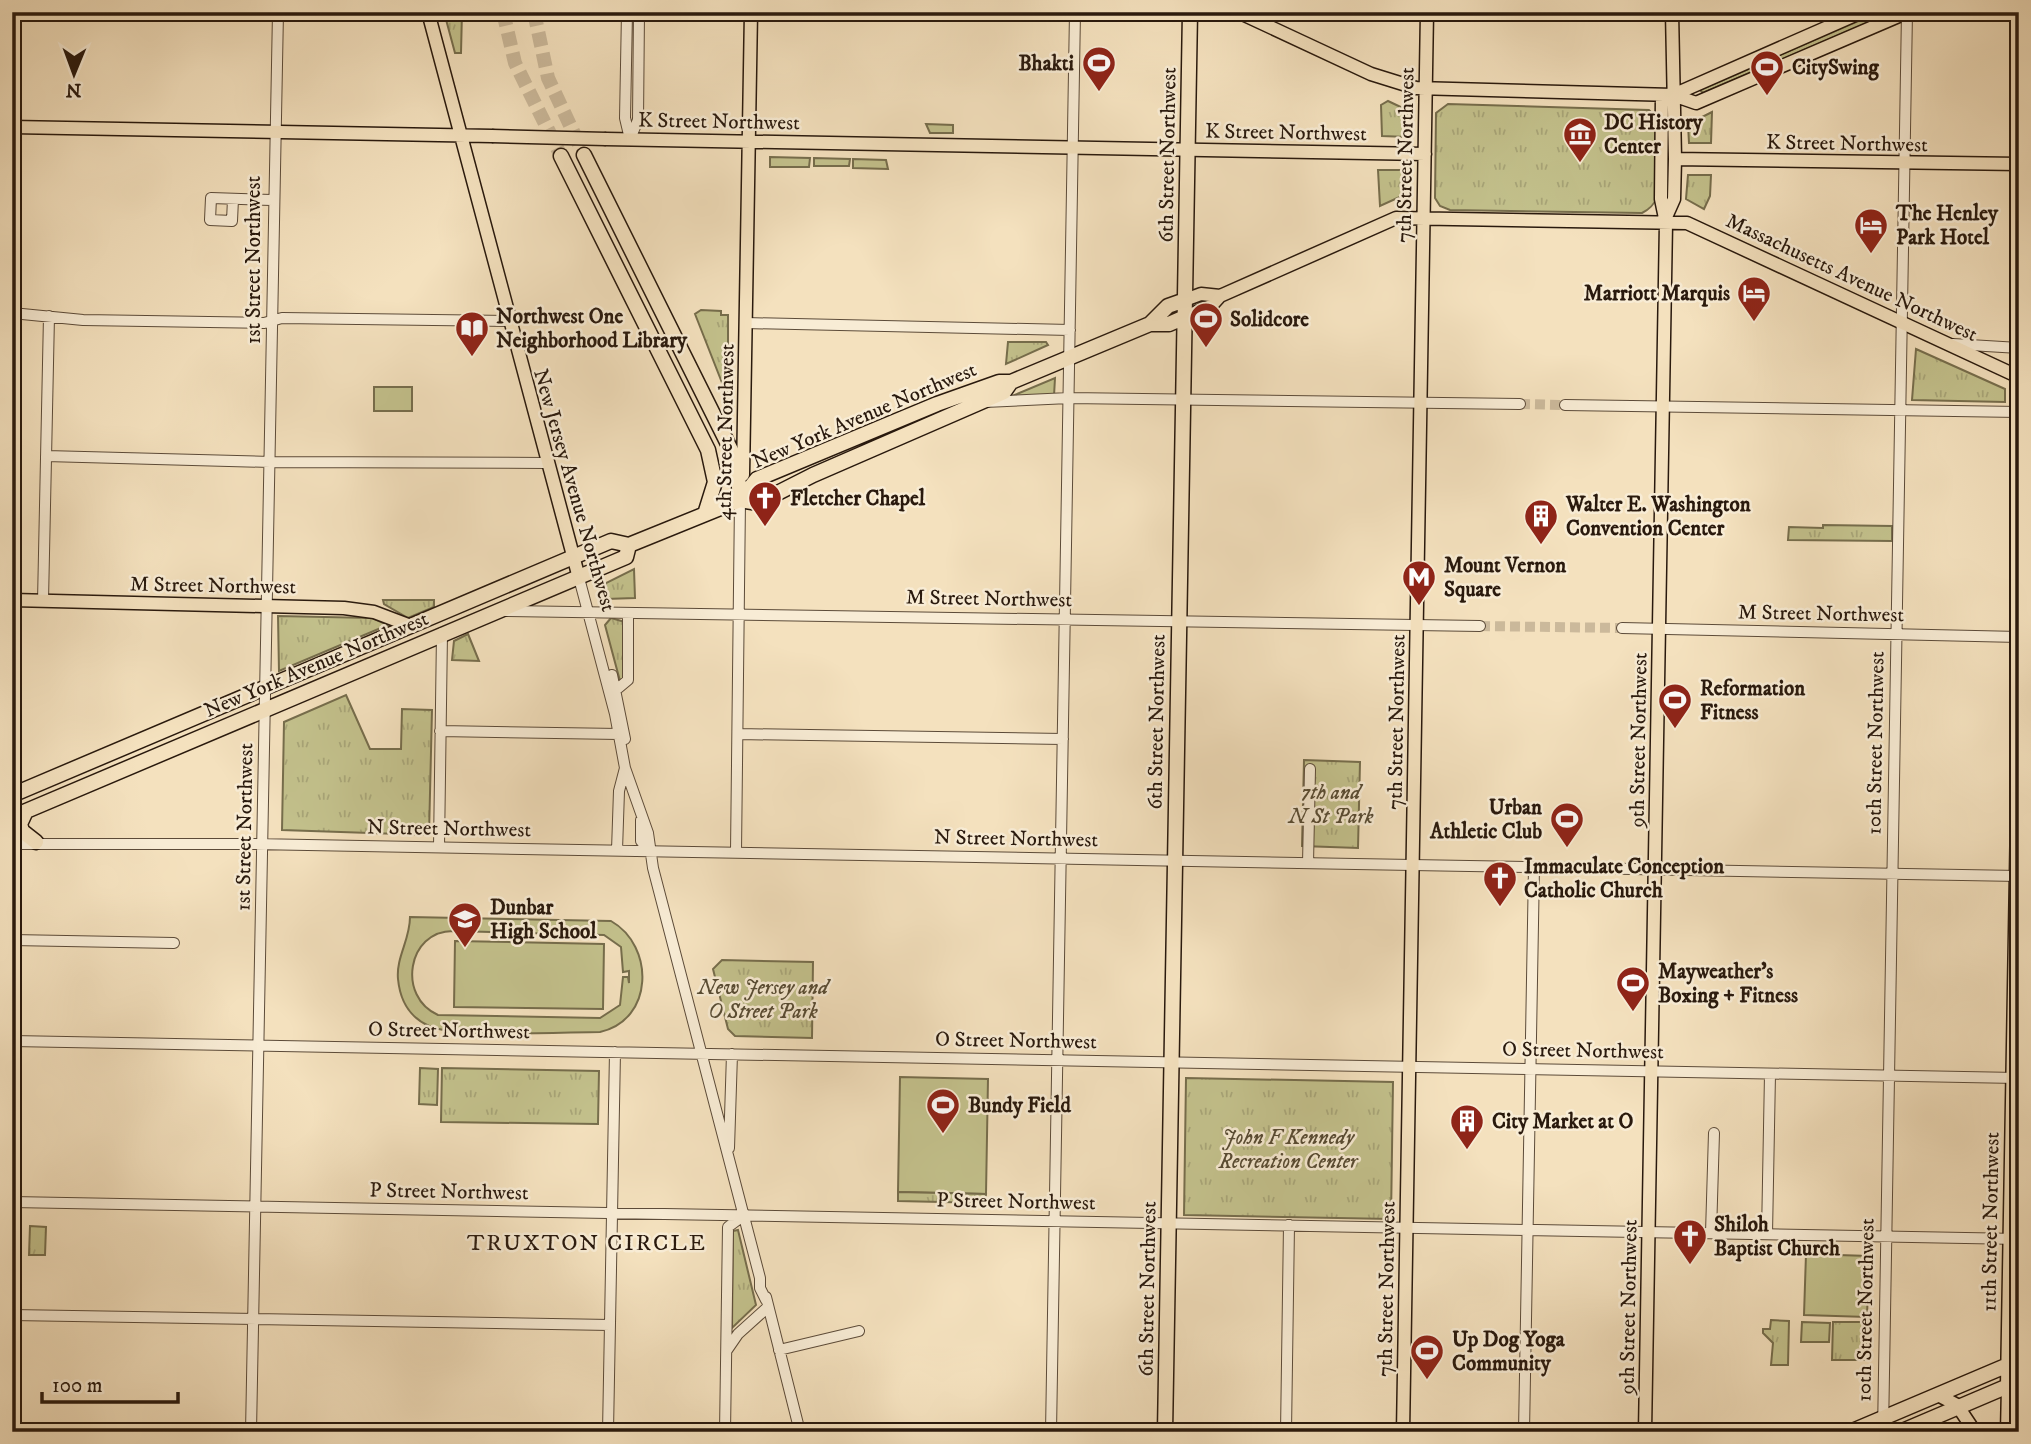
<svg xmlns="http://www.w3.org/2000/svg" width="2031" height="1444" font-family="'IM FELL DW Pica',serif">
	<defs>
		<pattern id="park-tufts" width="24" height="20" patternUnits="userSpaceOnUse" patternTransform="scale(1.75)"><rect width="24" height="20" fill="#c3c18c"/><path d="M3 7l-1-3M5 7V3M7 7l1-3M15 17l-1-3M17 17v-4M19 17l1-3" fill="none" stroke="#a8a578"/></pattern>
	</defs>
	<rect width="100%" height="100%" fill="#f4e1be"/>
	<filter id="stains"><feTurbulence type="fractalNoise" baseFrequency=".00286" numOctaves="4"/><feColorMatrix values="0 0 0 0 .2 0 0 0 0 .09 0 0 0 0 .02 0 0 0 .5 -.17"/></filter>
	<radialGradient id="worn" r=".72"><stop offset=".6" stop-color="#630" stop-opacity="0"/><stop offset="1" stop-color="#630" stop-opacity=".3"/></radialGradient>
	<path fill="#c3c18c" stroke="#766d4c" stroke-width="2" fill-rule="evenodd" d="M1879,12L1886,15L1703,93L1700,90Z
		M926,124L953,125V133H930Z
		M770,157L810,158L809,167H770Z
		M814,158L850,159L849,166H814Z
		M853,159L886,160L888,169L853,168Z
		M1055,378L1054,396L1005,399Z
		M374,387H412V411H374Z
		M410,917L611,921C655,946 654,1020 600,1032C566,1032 454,1038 429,1026C409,1017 400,1000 398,979C396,957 410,940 410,917ZM453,931L604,935L621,947L623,972L629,971V983L628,977H623L620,1005L600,1018L438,1015C397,997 407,931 453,931Z
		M455,941L604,944L603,1009L454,1007Z
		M900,1077L988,1079L986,1194L898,1192Z
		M1806,1254L1869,1256L1867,1317L1804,1315Z
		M1802,1322L1830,1323L1829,1342H1801Z"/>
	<path fill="url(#park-tufts)" stroke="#766d4c" stroke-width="2" d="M444,12H462L461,53H455Z
		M1388,101L1407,110V137L1382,136L1381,105Z
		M1448,104L1649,110C1661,119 1661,182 1657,197C1654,205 1650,209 1642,213L1450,210L1440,206L1435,198L1436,113Z
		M1712,112L1711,143H1689L1688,124Z
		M1378,170H1407L1404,195L1380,206Z
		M1688,175H1711L1710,196L1704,209L1686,199Z
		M701,310L721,311V315H728V398L695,314Z
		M1008,342H1046L1048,345L1006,364Z
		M1916,349L2005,389V402L1912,400Z
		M1823,525L1892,526V541L1788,540L1789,527L1823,528Z
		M634,569L635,598L606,599V583Z
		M383,600H434V607L408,618L384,604Z
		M278,616L372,618L388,625L279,671Z
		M611,618L625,622L624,680L620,681L605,625Z
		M468,634L479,661L452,660L454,641Z
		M346,695L370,749H401L402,709L432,710L429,835L282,830L284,722Z
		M1304,760L1360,762L1358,848L1302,846Z
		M722,960L813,962L812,1038L735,1036L728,1029L713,969Z
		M420,1068L438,1069L437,1105L419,1104Z
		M442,1068L599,1071L598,1124L441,1122Z
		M1186,1078L1393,1082L1391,1219L1184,1215Z
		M898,1192L986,1194L985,1203L898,1201Z
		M30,1226L46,1227L45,1255H29Z
		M738,1230L756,1305L732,1328L733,1231Z
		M1771,1320L1789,1321L1788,1365H1771L1773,1343L1763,1333V1329H1770Z
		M1833,1322H1868L1866,1360H1832Z"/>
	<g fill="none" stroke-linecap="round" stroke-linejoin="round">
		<path stroke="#cbb99b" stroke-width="10" stroke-dasharray="10 5" stroke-linecap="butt" d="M1520,404L1565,405
			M1480,626L1622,628"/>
		<path stroke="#cbb99b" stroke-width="14" stroke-dasharray="14 7" stroke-linecap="butt" d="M503,12L515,63L561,156
			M534,12L548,78L584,155"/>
		<g stroke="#5c4b39" stroke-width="12">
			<path id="minor" d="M627,12L625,118L630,139
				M630,139L638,120L639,12
				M233,199L232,221L210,220L211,198L272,200
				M12,313L83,320L264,323L282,318L509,321
				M746,323L1070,330
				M1953,344L2019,348
				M985,402L1069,398L1520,404
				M1565,405L2019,412
				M46,456L270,462L547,463
				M579,578L615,714L625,768L648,833L653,868L760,1278V1288L766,1300
				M43,601L49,316
				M505,611L1480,626
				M1622,628L2019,637
				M612,675L625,739
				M616,690L628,680V613
				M440,731L619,734
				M738,734L1063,739
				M641,820V841L649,851
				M12,844H252L2019,876
				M439,847L442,633
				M617,850L619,791L625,768
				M736,852L740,500
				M1308,863L1310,769
				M12,940L174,943
				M12,1041L2017,1078
				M729,1148L732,1054
				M12,1202L2019,1239
				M1711,1233L1714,1133
				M1767,1234L1770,1074
				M766,1297L800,1432
				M12,1315L610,1325
				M727,1350L738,1334L768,1307
				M779,1350L859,1331
				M12,1428L237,1432
				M251,1432L278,12
				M608,1432L615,1052
				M725,1432L728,1227L743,1216
				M1051,1432L1075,12
				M1286,1432L1289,1225
				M1524,1432L1534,867
				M1883,1432L1907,12"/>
		</g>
		<g stroke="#29190d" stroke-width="15">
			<path id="major" d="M428,12L579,578
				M1238,12L1371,74L1416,88L1673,95L1696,103L1908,12
				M1673,95L1862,12
				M12,127L492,136
				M606,139L1425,154
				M1675,159L2019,164
				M1666,217L1674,199L1675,159L1672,12
				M1185,300L1201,294L1220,296
				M1185,317L1211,306L1220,296L1396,218L1687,223L2019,377
				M743,475L751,12
				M12,600L344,608L374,612L411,626
				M1938,1395L1957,1405L1975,1432
				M1403,1432L1427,12
				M1645,1432L1666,223L1661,199L1662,95
				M2007,1432L2008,1386L2019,1381"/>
		</g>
		<g stroke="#29190d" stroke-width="17">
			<path id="highway" d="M584,155L732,452L737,463L740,500
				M561,156L708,450L715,482L705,514
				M1150,324L1168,306L1185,300
				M740,500L758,503L813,475L1004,392L1011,382
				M12,795L611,541L629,545L740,500L757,479L937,404L999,382H1011L1150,324H1169L1185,317
				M26,811L20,824L22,831L36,842
				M12,817L626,557L629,545
				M1165,1432L1190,12
				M1850,1432L2008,1365
				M1900,1432L2008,1386L2019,761"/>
		</g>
		<use href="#minor" stroke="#f8ecd5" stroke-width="10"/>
		<use href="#major" stroke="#f4e1be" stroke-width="12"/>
		<use href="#highway" stroke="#f4e1be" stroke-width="14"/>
		<g stroke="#29190d" stroke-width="15" stroke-linecap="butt">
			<path id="major-bridge" d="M492,136L606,139"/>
		</g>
		<use href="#major-bridge" stroke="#f4e1be" stroke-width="12"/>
	</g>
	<defs>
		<g id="stadium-pin" transform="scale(1.75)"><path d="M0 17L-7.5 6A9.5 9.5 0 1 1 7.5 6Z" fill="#8f2418" stroke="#f8ecd5"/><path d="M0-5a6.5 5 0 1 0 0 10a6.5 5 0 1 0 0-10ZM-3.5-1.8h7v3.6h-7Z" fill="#fff"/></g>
		<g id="museum-pin" transform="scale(1.75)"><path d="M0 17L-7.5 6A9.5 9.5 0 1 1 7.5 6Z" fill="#8f2418" stroke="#f8ecd5"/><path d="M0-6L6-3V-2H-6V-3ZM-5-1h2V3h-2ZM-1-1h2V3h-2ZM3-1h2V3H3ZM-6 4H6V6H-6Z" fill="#fff"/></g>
		<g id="hotel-pin" transform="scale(1.75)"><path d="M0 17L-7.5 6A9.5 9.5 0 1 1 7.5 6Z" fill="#8f2418" stroke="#f8ecd5"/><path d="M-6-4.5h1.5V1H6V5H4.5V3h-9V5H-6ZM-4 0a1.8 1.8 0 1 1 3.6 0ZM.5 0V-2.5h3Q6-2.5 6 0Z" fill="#fff"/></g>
		<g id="library-pin" transform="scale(1.75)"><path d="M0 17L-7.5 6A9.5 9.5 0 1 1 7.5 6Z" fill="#8f2418" stroke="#f8ecd5"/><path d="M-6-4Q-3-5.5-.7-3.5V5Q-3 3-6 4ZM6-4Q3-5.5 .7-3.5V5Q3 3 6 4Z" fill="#fff"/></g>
		<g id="church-pin" transform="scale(1.75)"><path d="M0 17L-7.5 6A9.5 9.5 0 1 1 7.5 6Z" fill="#8f2418" stroke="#f8ecd5"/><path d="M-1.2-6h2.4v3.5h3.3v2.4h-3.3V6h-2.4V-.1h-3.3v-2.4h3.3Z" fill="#fff"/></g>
		<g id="building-pin" transform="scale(1.75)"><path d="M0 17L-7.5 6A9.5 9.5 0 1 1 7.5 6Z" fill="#8f2418" stroke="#f8ecd5"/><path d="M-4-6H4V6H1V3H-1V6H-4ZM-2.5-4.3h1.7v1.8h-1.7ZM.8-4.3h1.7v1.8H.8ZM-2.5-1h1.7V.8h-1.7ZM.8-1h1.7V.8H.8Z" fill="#fff"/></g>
		<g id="metro-pin" transform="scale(1.75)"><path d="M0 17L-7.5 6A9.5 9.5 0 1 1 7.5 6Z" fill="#8f2418" stroke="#f8ecd5"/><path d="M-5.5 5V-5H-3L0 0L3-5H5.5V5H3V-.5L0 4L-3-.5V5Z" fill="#fff"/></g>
		<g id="school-pin" transform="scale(1.75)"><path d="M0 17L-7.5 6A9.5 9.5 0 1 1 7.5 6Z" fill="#8f2418" stroke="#f8ecd5"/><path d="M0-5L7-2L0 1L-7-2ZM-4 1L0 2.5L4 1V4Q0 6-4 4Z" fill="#fff"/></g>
	</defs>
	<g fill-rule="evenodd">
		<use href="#stadium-pin" x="1099" y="63"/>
		<use href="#stadium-pin" x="1767" y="67"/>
		<use href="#museum-pin" x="1580" y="134"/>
		<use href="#hotel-pin" x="1871" y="225"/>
		<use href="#hotel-pin" x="1754" y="293"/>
		<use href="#stadium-pin" x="1206" y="319"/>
		<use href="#library-pin" x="472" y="328"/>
		<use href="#church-pin" x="765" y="498"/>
		<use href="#building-pin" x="1541" y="516"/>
		<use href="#metro-pin" x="1419" y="577"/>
		<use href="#stadium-pin" x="1675" y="700"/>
		<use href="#stadium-pin" x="1567" y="819"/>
		<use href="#church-pin" x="1500" y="878"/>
		<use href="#school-pin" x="465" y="919"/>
		<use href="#stadium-pin" x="1633" y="983"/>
		<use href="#stadium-pin" x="943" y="1105"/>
		<use href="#building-pin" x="1467" y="1121"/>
		<use href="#church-pin" x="1690" y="1236"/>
		<use href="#stadium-pin" x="1427" y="1351"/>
	</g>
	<g text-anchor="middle" stroke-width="5" stroke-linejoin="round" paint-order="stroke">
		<g font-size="21" font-weight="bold" fill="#29190d" stroke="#f8ecd5" text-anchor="start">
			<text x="1074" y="70" text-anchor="end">Bhakti</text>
			<text x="1792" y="74">CitySwing</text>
			<text x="1604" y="129">DC History<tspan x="1604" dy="24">Center</tspan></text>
			<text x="1896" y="220">The Henley<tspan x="1896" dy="24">Park Hotel</tspan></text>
			<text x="1730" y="300" text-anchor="end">Marriott Marquis</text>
			<text x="496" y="323">Northwest One<tspan x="496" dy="24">Neighborhood Library</tspan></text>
			<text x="1230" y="326">Solidcore</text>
			<text x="790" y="505">Fletcher Chapel</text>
			<text x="1566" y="511">Walter E. Washington<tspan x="1566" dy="24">Convention Center</tspan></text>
			<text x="1444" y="572">Mount Vernon<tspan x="1444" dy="24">Square</tspan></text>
			<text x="1700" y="695">Reformation<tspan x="1700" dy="24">Fitness</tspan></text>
			<text x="1542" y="814" text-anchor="end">Urban<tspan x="1542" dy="24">Athletic Club</tspan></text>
			<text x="1524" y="873">Immaculate Conception<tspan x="1524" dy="24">Catholic Church</tspan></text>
			<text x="490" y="914">Dunbar<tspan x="490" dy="24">High School</tspan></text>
			<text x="1658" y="978">Mayweather’s<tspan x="1658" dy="24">Boxing + Fitness</tspan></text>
			<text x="968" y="1112">Bundy Field</text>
			<text x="1492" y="1128">City Market at O</text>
			<text x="1714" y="1231">Shiloh<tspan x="1714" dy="24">Baptist Church</tspan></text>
			<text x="1452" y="1346">Up Dog Yoga<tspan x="1452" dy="24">Community</tspan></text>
		</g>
		<g font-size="21" fill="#29190d" stroke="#f8ecd5">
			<text transform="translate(719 121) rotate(1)" y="7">K Street Northwest</text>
			<text transform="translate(1286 132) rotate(1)" y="7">K Street Northwest</text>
			<text transform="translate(1847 143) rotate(1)" y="7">K Street Northwest</text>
			<text transform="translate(1167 155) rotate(-89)" y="7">6th Street Northwest</text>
			<text transform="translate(1405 155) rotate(-89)" y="7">7th Street Northwest</text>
			<text transform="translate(253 260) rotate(-90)" y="7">1st Street Northwest</text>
			<text transform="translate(1852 277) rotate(25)" y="7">Massachusetts Avenue Northwest</text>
			<text transform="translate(864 415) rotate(-23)" y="7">New York Avenue Northwest</text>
			<text transform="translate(725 432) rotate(-89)" y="7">4th Street Northwest</text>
			<text transform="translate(575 490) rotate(74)" y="7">New Jersey Avenue Northwest</text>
			<text transform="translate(213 585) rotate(1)" y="7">M Street Northwest</text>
			<text transform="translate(989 598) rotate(1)" y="7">M Street Northwest</text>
			<text transform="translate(1821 613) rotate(1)" y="7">M Street Northwest</text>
			<text transform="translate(316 664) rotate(-23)" y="7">New York Avenue Northwest</text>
			<text transform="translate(1156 722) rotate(-89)" y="7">6th Street Northwest</text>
			<text transform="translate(1396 722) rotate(-89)" y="7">7th Street Northwest</text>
			<text transform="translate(1638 740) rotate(-89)" y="7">9th Street Northwest</text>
			<text transform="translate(1875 743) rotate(-89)" y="7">10th Street Northwest</text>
			<text transform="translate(244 827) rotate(-89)" y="7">1st Street Northwest</text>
			<text transform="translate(449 828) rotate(1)" y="7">N Street Northwest</text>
			<text transform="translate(1016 838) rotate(1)" y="7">N Street Northwest</text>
			<text transform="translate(449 1030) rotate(1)" y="7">O Street Northwest</text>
			<text transform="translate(1016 1040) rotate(1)" y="7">O Street Northwest</text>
			<text transform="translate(1583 1050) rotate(1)" y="7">O Street Northwest</text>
			<text transform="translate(449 1191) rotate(1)" y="7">P Street Northwest</text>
			<text transform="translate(1016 1201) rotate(1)" y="7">P Street Northwest</text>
			<text transform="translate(1990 1222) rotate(-89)" y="7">11th Street Northwest</text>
			<text transform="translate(1147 1289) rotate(-89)" y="7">6th Street Northwest</text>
			<text transform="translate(1386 1289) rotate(-89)" y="7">7th Street Northwest</text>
			<text transform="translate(1628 1307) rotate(-89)" y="7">9th Street Northwest</text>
			<text transform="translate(1865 1310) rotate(-89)" y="7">10th Street Northwest</text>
		</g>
		<g font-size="21" font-style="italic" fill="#574b33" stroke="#f8ecd5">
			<text x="1331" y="799">7th and<tspan x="1331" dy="24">N St Park</tspan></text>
			<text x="763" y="994">New Jersey and<tspan x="763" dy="24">O Street Park</tspan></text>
			<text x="1288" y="1144">John F Kennedy<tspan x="1288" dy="24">Recreation Center</tspan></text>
		</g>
		<g font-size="23" letter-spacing="2" fill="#29190d" stroke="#f8ecd5">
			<text x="587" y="1250">TRUXTON CIRCLE</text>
		</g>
	</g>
	<rect width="2031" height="1444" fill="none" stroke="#f4e1be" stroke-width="42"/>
	<rect x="14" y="14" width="2003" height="1416" fill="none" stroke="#29190d" stroke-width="3.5"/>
	<rect x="21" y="21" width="1989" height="1402" fill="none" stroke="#29190d" stroke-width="2"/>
	<g transform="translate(74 74) rotate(181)" stroke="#f8ecd5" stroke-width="5" paint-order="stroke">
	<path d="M0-5L12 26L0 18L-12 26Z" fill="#29190d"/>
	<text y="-10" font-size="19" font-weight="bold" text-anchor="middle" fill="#29190d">N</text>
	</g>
	<path d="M42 1392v10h136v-10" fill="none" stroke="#29190d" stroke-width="3.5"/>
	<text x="52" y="1392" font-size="21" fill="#29190d" stroke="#f8ecd5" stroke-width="5" paint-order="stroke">100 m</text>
	<rect width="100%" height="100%" filter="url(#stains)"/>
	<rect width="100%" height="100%" fill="url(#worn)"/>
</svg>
